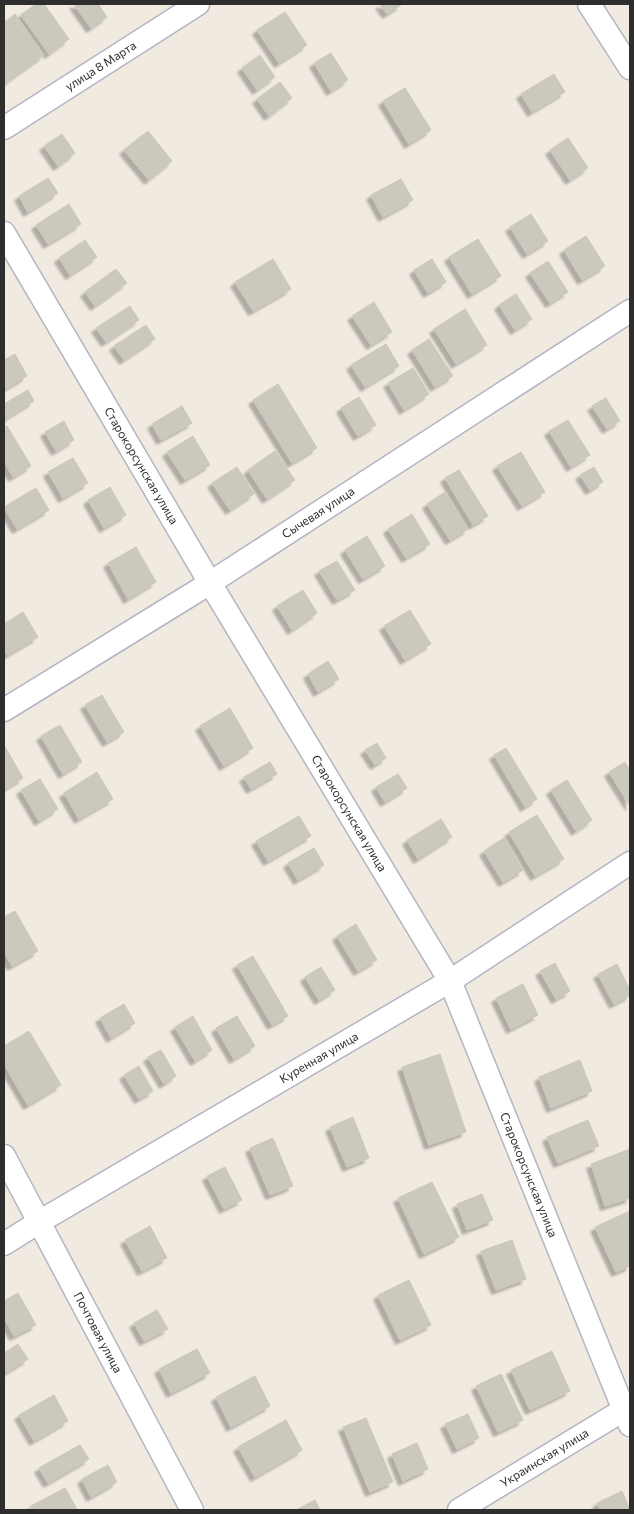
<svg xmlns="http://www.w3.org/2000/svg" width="634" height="1514" font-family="Commissioner,sans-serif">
	<defs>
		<filter id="shadow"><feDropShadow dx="-4.5" dy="4.5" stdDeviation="1" flood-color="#0004"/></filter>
	</defs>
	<rect width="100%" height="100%" fill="#f0eae0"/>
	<path fill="#cbc8be" stroke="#cdc7b8" filter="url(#shadow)" d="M36,4H44L69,39L49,54L21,15Z
		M74,4H98L107,17L91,28Z
		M380,4H400L401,5L387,14Z
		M285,12L307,45L279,63L257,30Z
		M15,14L44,55L4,84V23Z
		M331,53L348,80L331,91L314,63Z
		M260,55L275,77L257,90L242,68Z
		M554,74L565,92L532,112L521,94Z
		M280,82L292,98L269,116L257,99Z
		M405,88L431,130L409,144L383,101Z
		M148,131L172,161L149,180L124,150Z
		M62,134L75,153L58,166L44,146Z
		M568,138L588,168L570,180L550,150Z
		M48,178L58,193L28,212L19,196Z
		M401,179L413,200L383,217L371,195Z
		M69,204L81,224L48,244L36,225Z
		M531,214L548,241L527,254L510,227Z
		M586,236L605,266L582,280L564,250Z
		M478,239L501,276L472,294L449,257Z
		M85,240L97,257L70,275L59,258Z
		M273,259L291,289L253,311L235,282Z
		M432,259L446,282L428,293L414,270Z
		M548,261L568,292L550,303L530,273Z
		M116,269L127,283L95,306L85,292Z
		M516,294L532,319L515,330L499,305Z
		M374,302L392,332L371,345L352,316Z
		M130,306L139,320L106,342L96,328Z
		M465,309L487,345L456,364L434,329Z
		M146,325L155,339L124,360L114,346Z
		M429,339L453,376L435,387L412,350Z
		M386,344L399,366L365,387L351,365Z
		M15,354L27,376L4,390V360Z
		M413,368L429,394L404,410L388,383Z
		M278,384L317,448L292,463L253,400Z
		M28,390L34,401L5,419L4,404Z
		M359,397L376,425L358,436L341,408Z
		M606,398L620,421L607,429L592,406Z
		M182,406L192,423L161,440L152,424Z
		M568,420L590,455L571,467L549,431Z
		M64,421L74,440L56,451L45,432Z
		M7,426L31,466L13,477L4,461V428Z
		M193,436L210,465L185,480L167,452Z
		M275,451L295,480L267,499L248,470Z
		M521,452L545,492L522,506L497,466Z
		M73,458L88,483L63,498L48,472Z
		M237,467L254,494L230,510L212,483Z
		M594,467L603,482L590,490L580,475Z
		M459,470L488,516L473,525L445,478Z
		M110,487L126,515L104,528L88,500Z
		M36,488L49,510L17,529L4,507Z
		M445,492L468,529L450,540L427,504Z
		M412,514L430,544L406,558L388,529Z
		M367,536L385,566L363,579L345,550Z
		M136,547L156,582L128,599L108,563Z
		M337,561L355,590L337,600L319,571Z
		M303,590L317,613L292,630L277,606Z
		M410,610L431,644L405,660L384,626Z
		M23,612L38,637L7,655L4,649V624Z
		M328,661L339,679L318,692L308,674Z
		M102,695L124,732L107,742L85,705Z
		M230,708L253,748L224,766L200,726Z
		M60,725L82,762L63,774L41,736Z
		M377,743L386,758L375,765L365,750Z
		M4,745L23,778L5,789L4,787Z
		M506,748L537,799L525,807L494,755Z
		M270,762L277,774L251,789L244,777Z
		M625,762L630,771V806L609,772Z
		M97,772L113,799L79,819L64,793Z
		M398,774L407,788L385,802L376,787Z
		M40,779L58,809L39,821L21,790Z
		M567,780L592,820L576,831L551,790Z
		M537,815L564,859L535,876L509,832Z
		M299,816L311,836L268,861L256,841Z
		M441,819L452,837L418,859L407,840Z
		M504,838L523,870L503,882L484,851Z
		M314,848L324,865L298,880L288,863Z
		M15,911L38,951L12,966L4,952V917Z
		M356,924L377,960L358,971L337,936Z
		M253,956L288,1016L272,1025L237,965Z
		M555,963L570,991L556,999L540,971Z
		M617,964L630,990V995L614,1004L598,974Z
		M321,967L335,990L319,1000L305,977Z
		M523,984L538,1015L511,1029L496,998Z
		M124,1004L135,1023L111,1038L100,1018Z
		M193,1016L212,1050L195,1061L175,1027Z
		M237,1016L255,1046L234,1059L216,1028Z
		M29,1031L45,1058L12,1078L4,1063V1046Z
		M161,1050L176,1076L164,1084L148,1057Z
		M440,1054L466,1132L429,1145L402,1067Z
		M45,1058L61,1085L28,1105L12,1078Z
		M580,1060L592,1091L551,1108L539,1077Z
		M139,1066L153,1091L139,1099L124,1075Z
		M353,1117L369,1158L347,1167L330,1127Z
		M588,1120L599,1146L558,1163L547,1137Z
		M273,1138L293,1186L270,1195L250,1148Z
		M630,1149V1198L605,1206L591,1164Z
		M225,1167L242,1200L224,1209L207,1176Z
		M432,1182L459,1237L424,1254L398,1198Z
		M482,1194L493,1220L467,1230L457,1204Z
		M630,1211V1266L616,1272L595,1227Z
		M150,1226L167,1258L142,1271L125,1240Z
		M512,1240L526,1279L496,1290L481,1251Z
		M409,1280L431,1325L400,1340L378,1295Z
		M18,1293L36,1325L14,1336L4,1317V1301Z
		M157,1310L168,1329L144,1341L134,1323Z
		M18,1344L28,1359L4,1374V1353Z
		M197,1349L210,1373L171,1393L159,1369Z
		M552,1351L570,1391L530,1410L511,1370Z
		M501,1374L523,1420L498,1432L476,1386Z
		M255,1376L270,1406L231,1427L216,1397Z
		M54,1395L68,1421L34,1441L19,1415Z
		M468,1414L479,1438L457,1449L445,1424Z
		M366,1418L393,1482L370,1492L343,1427Z
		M286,1420L302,1450L255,1477L238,1447Z
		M417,1443L428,1469L403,1481L392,1454Z
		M80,1445L89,1459L48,1483L39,1468Z
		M108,1465L117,1482L91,1497L82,1479Z
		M65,1488L77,1509L33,1510L31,1506Z
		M622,1491L630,1510H601L597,1503Z
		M315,1500L320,1510H296Z"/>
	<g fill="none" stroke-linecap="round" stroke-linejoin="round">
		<g stroke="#b4b5c2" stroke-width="25">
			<g id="street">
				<path d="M589,4L630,68"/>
				<path id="s1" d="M4,128L198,4"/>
				<path id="s2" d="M4,233L210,583L450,981L630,1425"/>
				<path id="s3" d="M4,710L210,583L630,311"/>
				<path id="s4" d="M4,1156L192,1510"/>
				<path id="s5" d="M4,1244L39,1222L450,981L630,863"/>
				<path id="s6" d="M459,1510L630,1406"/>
			</g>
		</g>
		<use href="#street" stroke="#fff" stroke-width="22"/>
	</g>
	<g text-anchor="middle" stroke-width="4.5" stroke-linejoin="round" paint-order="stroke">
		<g font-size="12" fill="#2e2e2e" stroke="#fff">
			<text dy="4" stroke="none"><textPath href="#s1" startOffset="115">улица 8 Марта</textPath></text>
			<text dy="4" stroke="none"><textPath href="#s2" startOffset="270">Старокорсунская улица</textPath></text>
			<text dy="4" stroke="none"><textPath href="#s3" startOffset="371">Сычевая улица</textPath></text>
			<text dy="4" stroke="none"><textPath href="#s2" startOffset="675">Старокорсунская улица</textPath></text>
			<text dy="4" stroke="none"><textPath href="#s5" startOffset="366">Куренная улица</textPath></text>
			<text dy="4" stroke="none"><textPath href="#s2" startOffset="1080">Старокорсунская улица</textPath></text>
			<text dy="4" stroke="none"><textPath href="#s4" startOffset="200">Почтовая улица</textPath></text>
			<text dy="4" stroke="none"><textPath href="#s6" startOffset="100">Украинская улица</textPath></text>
		</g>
	</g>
	<rect width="634" height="1514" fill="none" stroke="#2e2e2e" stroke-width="10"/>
</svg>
